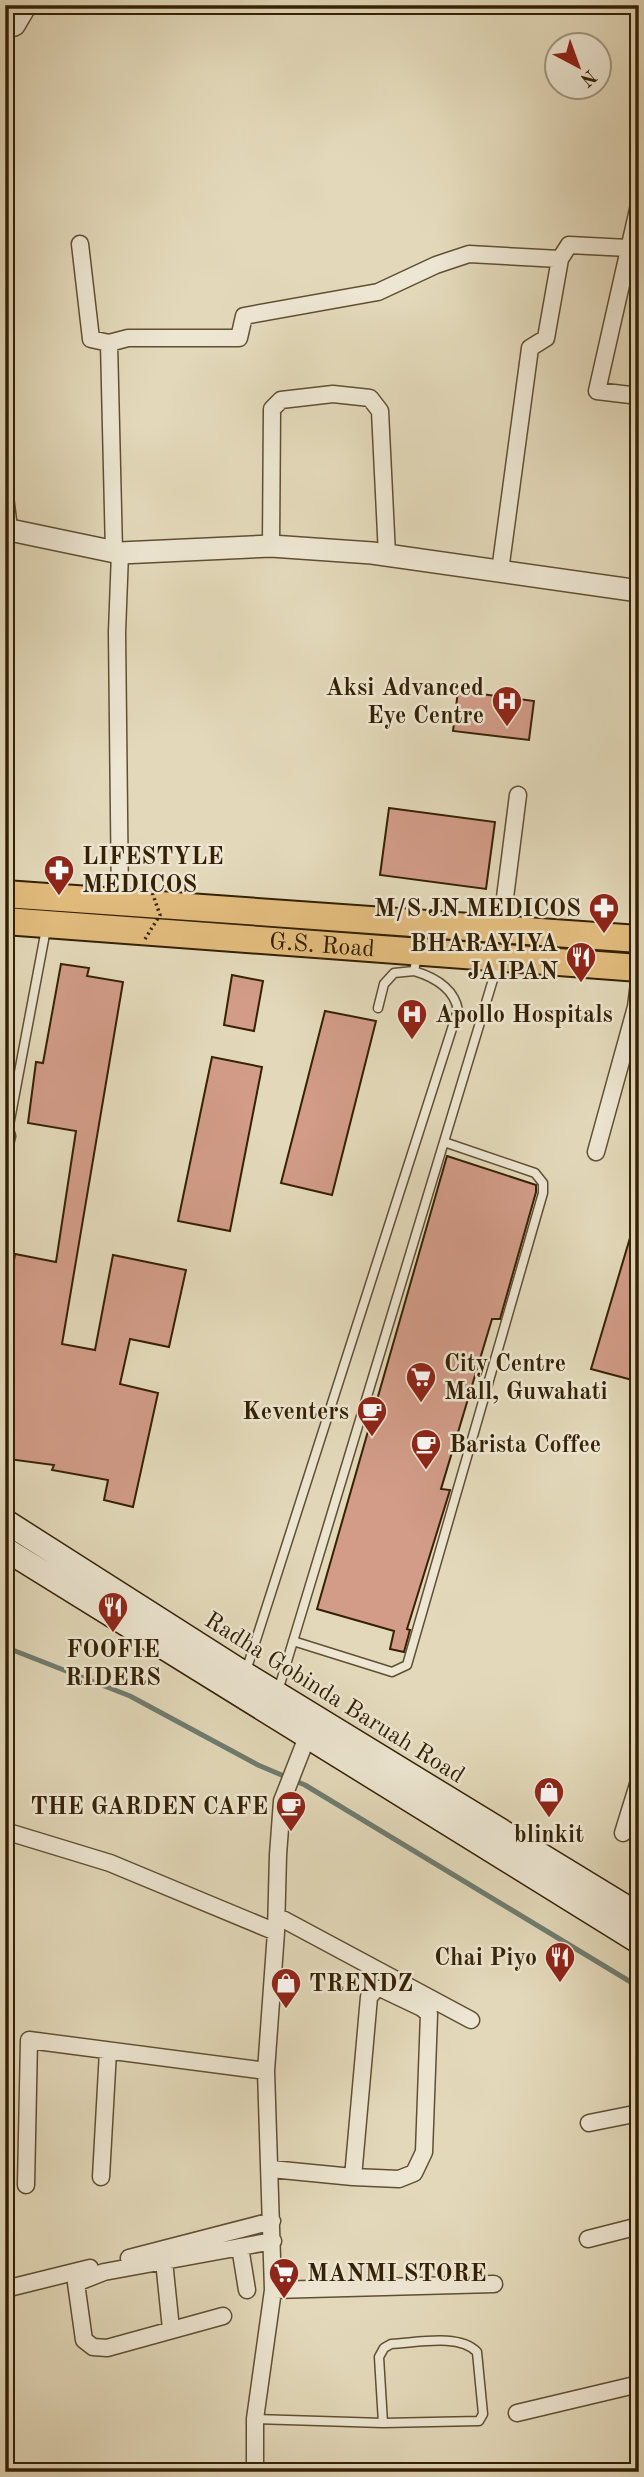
<svg xmlns="http://www.w3.org/2000/svg" width="644" height="2477" font-family="'Old Standard TT',serif">
	<rect width="100%" height="100%" fill="#e3d9ba"/>
	<filter id="stains"><feTurbulence type="fractalNoise" baseFrequency=".00286" numOctaves="4"/><feColorMatrix values="0 0 0 0 .2 0 0 0 0 .09 0 0 0 0 .02 0 0 0 .5 -.17"/></filter>
	<radialGradient id="worn" r=".72"><stop offset=".6" stop-color="#630" stop-opacity="0"/><stop offset="1" stop-color="#630" stop-opacity=".3"/></radialGradient>
	<g fill="none" stroke-linecap="round" stroke-linejoin="round">
		<path stroke="#6f7c6f" stroke-width="5" d="M5,1647L130,1696L258,1765L305,1785L639,1987"/>
	</g>
	<path fill="#d29c88" stroke="#352104" stroke-width="2" d="M458,691L534,701L529,740L453,731Z
		M389,808L495,822L486,889L380,875Z
		M61,964L89,968L87,976L123,982L62,1344L95,1350L113,1255L186,1270L169,1347L130,1339L120,1384L158,1393L133,1507L104,1500L108,1480L52,1470L54,1465L8,1459L14,1429L5,1427V1314L15,1254L56,1262L76,1131L28,1123L36,1062L43,1063Z
		M232,975L263,981L254,1031L224,1025Z
		M325,1011L376,1021L332,1195L281,1183Z
		M212,1057L262,1067L230,1231L178,1221Z
		M447,1156L536,1185V1192L500,1319H492L441,1489L450,1490L407,1629L410,1630L404,1652L390,1649L394,1631L317,1609Z
		M635,1221H639V1369L636,1381L591,1369Z"/>
	<g fill="none" stroke-linecap="round" stroke-linejoin="round">
		<g stroke="#604f32" stroke-width="11">
			<path id="service" d="M378,1008L384,984L394,973L414,971
				M7,1136L46,929
				M293,1641L392,1672L407,1665L543,1193V1183L535,1173L444,1142
				M246,1671L458,1010C454,988 434,977 414,971L417,957
				M278,1691L498,963
				M255,2419L383,2423L479,2421L483,2414L477,2352C459,2333 416,2343 391,2344L384,2348L379,2357L383,2423"/>
		</g>
		<g stroke="#604f32" stroke-width="19">
			<path id="minor" d="M5,30L16,27L29,5
				M639,101V104
				M639,205L597,391L639,396
				M80,244L91,339L109,343
				M5,496L9,529
				M271,546L272,409L281,400L333,394L370,398L380,411L387,555
				M114,552L109,343L128,338H239L244,316L378,292L436,265L469,254L560,259L569,245L628,248
				M500,571L530,348L546,338L560,259
				M120,903L117,632L120,553
				M501,929L518,795
				M5,1144L7,1136
				M596,1152L636,1007L639,983
				M5,1831L110,1863L276,1932
				M623,1833L639,1781
				M277,1916L471,2020
				M589,2123L639,2113
				M271,2169L353,2177L369,1997L376,1989H382L422,2008L429,2014L424,2152L414,2173L399,2179L353,2177
				M101,2177L108,2051
				M26,2185L29,2040L266,2071
				M588,2239L639,2226
				M240,2247L247,2290
				M129,2258L272,2221
				M164,2261L171,2329
				M5,2289L90,2268
				M273,2290L494,2284
				M223,2316L107,2348L93,2347L84,2340L76,2283L104,2272L273,2241
				M517,2413L639,2384
				M255,2472V2419L273,2290L266,2071L276,1932L278,1855L282,1801L307,1737"/>
		</g>
		<g stroke="#604f32" stroke-width="24">
			<path id="tertiary" d="M5,529L120,553L271,546L372,553L639,591"/>
		</g>
		<g stroke="#352104" stroke-width="26">
			<path id="secondary" d="M5,1521L245,1674L639,1915
				M5,1549L639,1942"/>
		</g>
		<g stroke="#352104" stroke-width="30">
			<g id="primary">
				<path d="M5,894L639,939"/>
				<path id="s1" d="M5,921L639,968"/>
			</g>
		</g>
		<use href="#service" stroke="#ede6d2" stroke-width="8"/>
		<use href="#minor" stroke="#ede6d2" stroke-width="16"/>
		<use href="#tertiary" stroke="#ede6d2" stroke-width="21"/>
		<use href="#secondary" stroke="#ede6d2" stroke-width="23"/>
		<use href="#primary" stroke="#e2bc7d" stroke-width="26"/>
		<path stroke="#352104" stroke-width="3.5" stroke-dasharray="2 3.5" stroke-linecap="butt" d="M145,939L160,915L149,883"/>
	</g>
	<defs>
		<g id="hospital-pin" transform="scale(1.575)"><path d="M0 17L-7.5 6A9.5 9.5 0 1 1 7.5 6Z" fill="#8f2418" stroke="#ede6d2"/><path d="M-5-5h3v3.5h4V-5h3V5h-3V1.5h-4V5h-3Z" fill="#fff"/></g>
		<g id="pharmacy-pin" transform="scale(1.575)"><path d="M0 17L-7.5 6A9.5 9.5 0 1 1 7.5 6Z" fill="#8f2418" stroke="#ede6d2"/><path d="M-2-6h4v4h4v4h-4v4h-4v-4h-4v-4h4Z" fill="#fff"/></g>
		<g id="restaurant-pin" transform="scale(1.575)"><path d="M0 17L-7.5 6A9.5 9.5 0 1 1 7.5 6Z" fill="#8f2418" stroke="#ede6d2"/><path d="M-5-6h1v4h1v-4h1v4h1v-4h1v5L-1.5 .5V6h-2V.5L-5-1ZM5-6V6H3V1.5H1.5Q1.5-4 5-6Z" fill="#fff"/></g>
		<g id="supermarket-pin" transform="scale(1.575)"><path d="M0 17L-7.5 6A9.5 9.5 0 1 1 7.5 6Z" fill="#8f2418" stroke="#ede6d2"/><path d="M-6-5.5h2.5l.6 2H6L4.5 2H-2.5L-4.4-4H-6ZM-1.5 3.2a1.3 1.3 0 1 0 .1 0ZM3 3.2a1.3 1.3 0 1 0 .1 0Z" fill="#fff"/></g>
		<g id="cafe-pin" transform="scale(1.575)"><path d="M0 17L-7.5 6A9.5 9.5 0 1 1 7.5 6Z" fill="#8f2418" stroke="#ede6d2"/><path d="M-5.5-4.5H6V0H3Q3 3.5 0 3.5H-2.5Q-5.5 3.5-5.5 0ZM3-3.2v2h1.7v-2ZM-6 4.5H4V6H-6Z" fill="#fff"/></g>
		<g id="shop-pin" transform="scale(1.575)"><path d="M0 17L-7.5 6A9.5 9.5 0 1 1 7.5 6Z" fill="#8f2418" stroke="#ede6d2"/><path d="M-5-2.5h2.3a2.7 3.5 0 0 1 5.4 0H5L5.5 6h-11ZM-1.5-2.5h3a1.5 2.3 0 0 0-3 0Z" fill="#fff"/></g>
	</defs>
	<g fill-rule="evenodd">
		<use href="#hospital-pin" x="507" y="701"/>
		<use href="#pharmacy-pin" x="59" y="870"/>
		<use href="#pharmacy-pin" x="604" y="908"/>
		<use href="#restaurant-pin" x="581" y="957"/>
		<use href="#hospital-pin" x="412" y="1014"/>
		<use href="#supermarket-pin" x="421" y="1377"/>
		<use href="#cafe-pin" x="372" y="1411"/>
		<use href="#cafe-pin" x="426" y="1444"/>
		<use href="#restaurant-pin" x="113" y="1607"/>
		<use href="#shop-pin" x="549" y="1792"/>
		<use href="#cafe-pin" x="291" y="1806"/>
		<use href="#restaurant-pin" x="560" y="1957"/>
		<use href="#shop-pin" x="286" y="1983"/>
		<use href="#supermarket-pin" x="284" y="2273"/>
	</g>
	<g text-anchor="middle" stroke-width="5" stroke-linejoin="round" paint-order="stroke">
		<g font-size="24" font-weight="bold" fill="#352104" stroke="#ede6d2" text-anchor="end">
			<text x="484" y="695">Aksi Advanced<tspan x="484" dy="28">Eye Centre</tspan></text>
			<text x="82" y="864" text-anchor="start">LIFESTYLE<tspan x="82" dy="28">MEDICOS</tspan></text>
			<text x="581" y="916">M/S JN MEDICOS</text>
			<text x="558" y="951">BHARAYIYA<tspan x="558" dy="28">JAIPAN</tspan></text>
			<text x="435" y="1022" text-anchor="start">Apollo Hospitals</text>
			<text x="444" y="1371" text-anchor="start">City Centre<tspan x="444" dy="28">Mall, Guwahati</tspan></text>
			<text x="349" y="1419">Keventers</text>
			<text x="449" y="1452" text-anchor="start">Barista Coffee</text>
			<text x="113" y="1657" text-anchor="middle">FOOFIE<tspan x="113" dy="28">RIDERS</tspan></text>
			<text x="268" y="1814">THE GARDEN CAFE</text>
			<text x="549" y="1842" text-anchor="middle">blinkit</text>
			<text x="537" y="1965">Chai Piyo</text>
			<text x="309" y="1991" text-anchor="start">TRENDZ</text>
			<text x="307" y="2281" text-anchor="start">MANMI STORE</text>
		</g>
		<g font-size="24" fill="#352104" stroke="#ede6d2">
			<text dy="8" stroke="none"><textPath href="#s1" startOffset="318">G.S. Road</textPath></text>
			<text transform="translate(335 1697) rotate(32)" y="8">Radha Gobinda Baruah Road</text>
		</g>
	</g>
	<rect width="644" height="2477" fill="none" stroke="#e3d9ba" stroke-width="28"/>
	<rect x="7" y="7" width="630" height="2463" fill="none" stroke="#352104" stroke-width="3.5"/>
	<rect x="14" y="14" width="616" height="2449" fill="none" stroke="#352104" stroke-width="2"/>
	<g transform="translate(578 66) rotate(139)"><circle r="33" fill="#ede6d2" stroke="#a39780" stroke-width="2"/>
	<path d="M0-5L12 26L0 18L-12 26Z" fill="#8f2418"/>
	<text y="-10" font-size="19" font-weight="bold" text-anchor="middle" fill="#352104">N</text>
	</g>
	<rect width="100%" height="100%" filter="url(#stains)"/>
	<rect width="100%" height="100%" fill="url(#worn)"/>
</svg>
